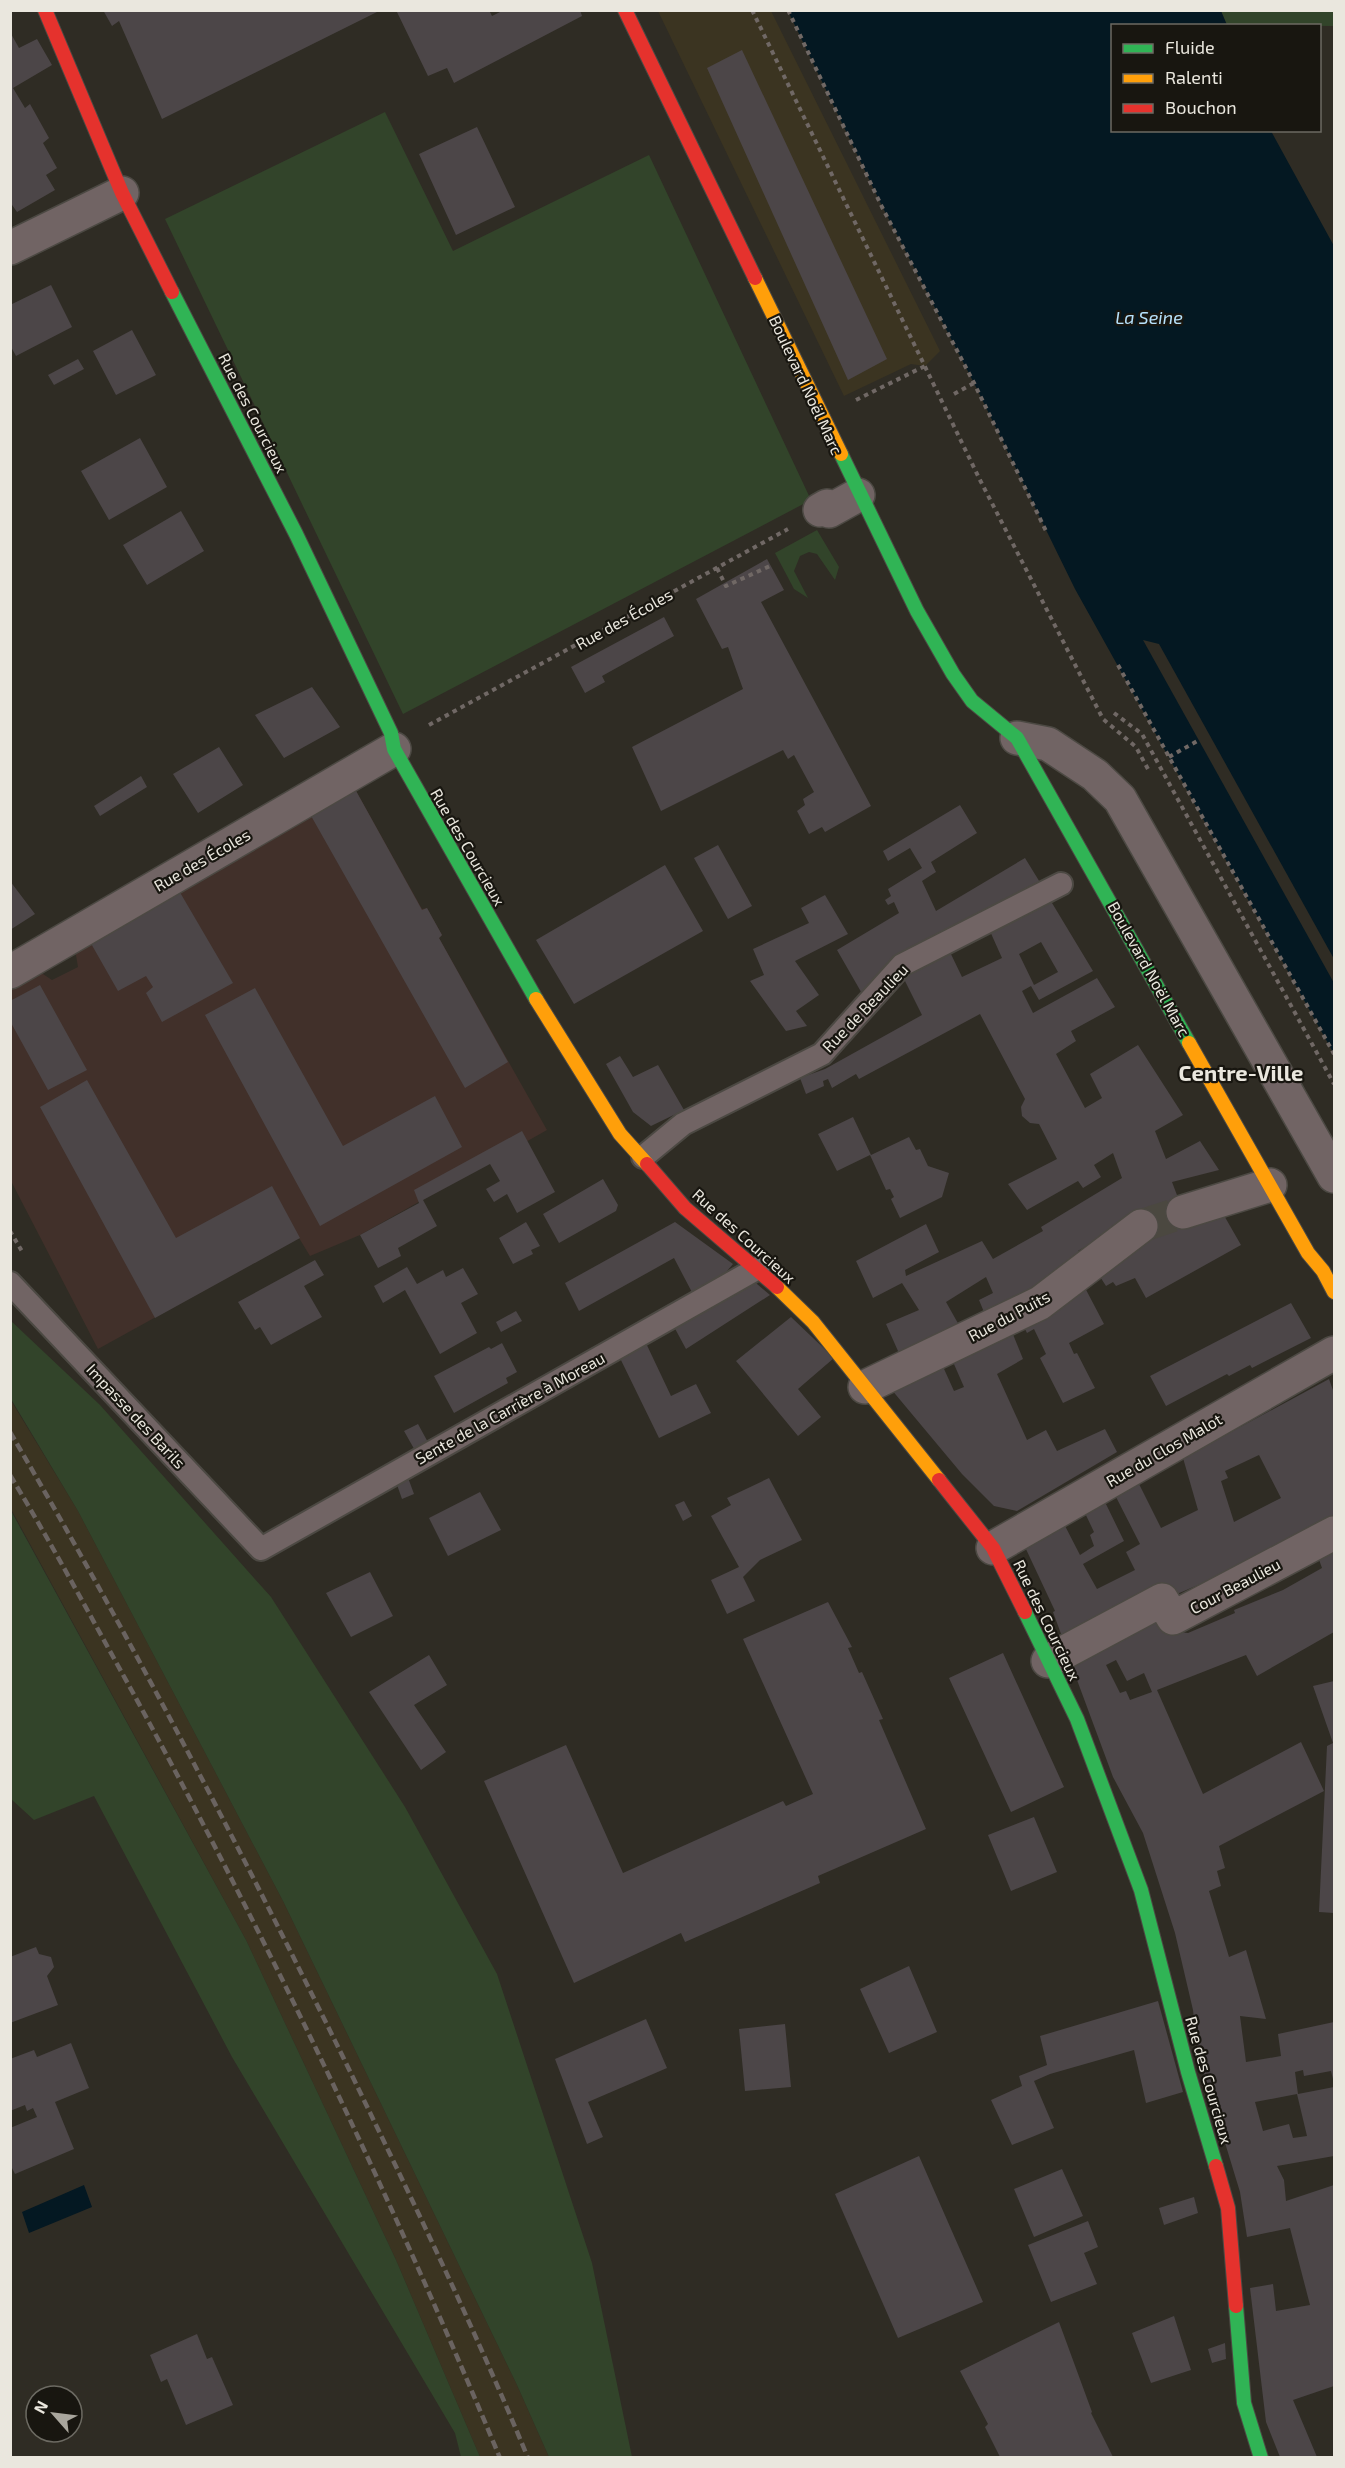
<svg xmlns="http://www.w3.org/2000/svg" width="1345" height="2468" font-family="'Exo 2',sans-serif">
	<rect width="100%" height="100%" fill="#2f2c24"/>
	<path fill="#3b3421" d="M658,11H771L940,351L925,366L911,364L844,396Z
		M10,1399L78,1511L283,1901L517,2385L549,2457H480L396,2260L246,1940L11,1509Z"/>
	<path fill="#41302a" d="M355,789L422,909L427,908L442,935L439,938L547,1130L360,1235L310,1256L299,1238L98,1349L11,1181V985L37,970L52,980L78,967L75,949Z"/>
	<path fill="#32442a" d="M1221,11H1334V26L1227,25Z
		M385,112L453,251L649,155L811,500L403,714L165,219Z
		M817,530L839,567L835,580L817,554L809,552L800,556L794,571L808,598L794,589L775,553Z
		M10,1320L100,1405L271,1597L405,1807L497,1974L592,2263L632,2457H549L517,2385L283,1901L78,1511L11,1399Z
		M10,1509L246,1940L396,2260L480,2457H461L455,2433L232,2057L94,1796L34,1820L11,1799Z"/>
	<path fill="#041822" d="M788,11H1221L1227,25L1112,26V130L1271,131L1334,246V1054L1075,589L974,383L882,206Z
		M84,2185L92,2207L29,2233L22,2212Z"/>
	<path fill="#2f2c24" d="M1143,640L1159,644L1334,959V983Z"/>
	<path fill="#4c4648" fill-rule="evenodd" d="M103,10H381L162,119L119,21L112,26Z
		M396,10H489L492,16L504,10H580L582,16L454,83L447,68L428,76Z
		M10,32L19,48L37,39L52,65L13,88L25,108L30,104L49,138L43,143L57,168L46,175L55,190L17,212L10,202Z
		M742,50L887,359L848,380L707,68Z
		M477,127L515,207L456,235L419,154Z
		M51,285L72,327L16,356L10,345V305Z
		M132,330L156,375L116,395L93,351Z
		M78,359L84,369L54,385L48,375Z
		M140,438L167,487L109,520L81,471Z
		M181,511L204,551L147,585L123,545Z
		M767,559L784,590L761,602L871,806L825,832L822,827L809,834L797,811L805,805L803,799L814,792L794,755L788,759L783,750L661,811L632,747L743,689L728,647L722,649L696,599Z
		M664,617L674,636L602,676L605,682L585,693L571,667Z
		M312,687L340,727L284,758L255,715Z
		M219,747L243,785L198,813L173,774Z
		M141,776L147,787L100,816L94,806Z
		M355,789L422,910L427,908L442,935L439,938L508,1062L465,1088L310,814Z
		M960,805L977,833L931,862L936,872L922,881L936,911L1025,858L1041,884L864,997L837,950L899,913L894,902L888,905L885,900L891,896L888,889L922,868L910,848L888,861L883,851Z
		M718,845L752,906L728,919L694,858Z
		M665,865L703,931L574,1004L536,940Z
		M10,881L35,914L10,930Z
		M178,889L233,983L162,1022L146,993L153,987L146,976L118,991L89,940Z
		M825,895L848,934L795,961L819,995L796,1011L807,1026L786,1031L750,981L764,975L753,949L809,923L801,908Z
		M1049,898L1093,971L1039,1000L1031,986L1022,991L1033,1013L1097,978L1115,1007L1071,1031L1076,1041L1056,1054L1085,1108L1102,1098L1090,1074L1138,1045L1183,1115L1155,1131L1166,1159L1200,1141L1219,1170L1172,1182L1180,1203L1218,1205L1241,1245L1146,1298L1135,1278L1116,1286L1113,1282L1106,1286L1097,1272L1144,1232L1135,1211L1111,1227L1118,1236H1103L1078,1251L1084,1261L979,1327L984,1312L979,1300L993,1293L986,1277L946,1302L964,1334L902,1360L886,1324L919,1310L902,1283L873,1298L856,1261L926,1224L939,1252L905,1270L906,1276L982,1241L993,1259L1043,1231L1041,1227L1122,1178L1113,1153L1094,1165L1101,1177L1083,1188L1078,1181L1027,1210L1008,1184L1057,1159L1039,1124L1030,1123L1022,1116L1021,1107L1025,1099L980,1014L859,1079L856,1074L832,1088L828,1079L823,1081L824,1086L806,1094L800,1078L825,1069L922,1015L902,975L949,950L962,977L1002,958L989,929ZM1041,942L1058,972L1034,985L1019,954Z
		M40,985L87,1070L48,1090L10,1021V1001Z
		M255,988L343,1146L435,1096L462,1147L320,1226L205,1015Z
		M620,1056L633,1077L658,1065L684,1110L651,1126L633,1112L606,1064Z
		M87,1080L176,1238L272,1186L300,1238L155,1318L40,1107Z
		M853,1117L871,1155L909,1137L916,1150L920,1149L928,1166L949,1173L942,1197L900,1218L891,1199L894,1197L890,1189L886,1190L870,1155L837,1171L818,1134Z
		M522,1131L555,1192L517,1213L507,1194L494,1202L486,1189L500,1181L490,1164L423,1200L437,1226L398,1248L401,1256L378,1268L360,1235L419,1203L414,1190Z
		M603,1179L618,1205L616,1211L559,1243L543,1214Z
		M526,1222L540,1246L531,1250L533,1254L513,1264L499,1238Z
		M675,1222L733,1264L721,1278L695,1298L674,1258L579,1311L565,1283Z
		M315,1260L324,1275L304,1286L322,1317L271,1345L260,1327L255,1330L238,1302Z
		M407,1267L417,1284L443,1270L446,1277L463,1268L478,1294L461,1303L477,1333L440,1354L405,1290L383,1303L374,1286Z
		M750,1278L770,1295L686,1349L672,1323Z
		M1083,1284L1104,1324L1069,1343L1074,1354L1077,1353L1095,1388L1063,1403L1040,1358L1046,1354L1034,1329L1027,1333L1021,1321Z
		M1291,1303L1311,1338L1252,1368L1250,1365L1229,1376L1227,1374L1166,1406L1150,1376Z
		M516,1311L522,1321L501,1332L496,1322Z
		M791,1317L834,1358L798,1389L821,1417L798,1436L736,1361Z
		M1010,1327L1023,1359L997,1374L1027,1440L1046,1430L1057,1451L1105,1429L1117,1452L1017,1511L994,1506L962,1474L886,1383L940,1360L954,1391L964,1387L950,1355Z
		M644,1339L671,1396L696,1384L711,1413L659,1438L618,1354Z
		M502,1343L517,1372L506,1378L508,1383L454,1413L434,1376L489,1347L491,1349Z
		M1329,1379L1334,1393V1517L1224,1574L1064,1642L1053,1612L1055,1611L1025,1547L1063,1522L1080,1555L1094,1546L1090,1535L1094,1532L1084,1511L1104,1500L1124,1541L1083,1564L1097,1589L1135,1570L1126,1552L1140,1544L1115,1495L1138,1482L1161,1528L1198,1510L1183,1458ZM1259,1455L1281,1498L1234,1522L1221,1481L1228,1478L1225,1471Z
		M418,1424L430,1446L417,1454L404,1431Z
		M407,1475L414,1494L402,1499L396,1482Z
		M769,1478L802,1540L760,1560L743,1577L755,1601L727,1614L711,1580L739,1567L711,1516L731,1505L727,1498Z
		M480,1492L501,1530L448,1556L429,1518Z
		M684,1501L692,1516L683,1521L675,1505Z
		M1334,1547V1632L1257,1676L1246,1655L1157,1690L1203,1794L1301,1742L1324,1791L1219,1846L1225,1868L1217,1871L1221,1886L1209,1891L1229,1957L1246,1950L1266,2019L1240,2016L1246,2062L1281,2056L1278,2034L1334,2022V2083L1331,2071L1304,2076L1303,2070L1295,2072L1298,2094L1334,2087V2156L1277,2166L1284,2180L1286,2201L1334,2185V2386L1293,2400L1317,2457H1280L1266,2422L1250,2288L1273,2284L1276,2311L1310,2305L1290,2228L1247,2237L1240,2192L1198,2054L1193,2010L1175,1933L1143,1833L1113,1777L1067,1653L1160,1605L1172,1631L1188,1633L1235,1613L1234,1610L1283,1590L1322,1568L1317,1554ZM1116,1660L1127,1681L1144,1673L1152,1692L1130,1700L1126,1691L1120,1693L1106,1665ZM1297,2094L1307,2136L1293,2138L1289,2124L1263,2131L1255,2102Z
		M370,1572L393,1616L351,1637L326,1593Z
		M828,1602L852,1647L848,1648L859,1673L862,1672L883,1719L879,1720L926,1829L818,1876L820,1883L685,1942L681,1933L574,1983L484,1781L566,1745L623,1873L783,1801L786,1806L813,1794L743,1639Z
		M1003,1653L1064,1787L1011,1812L949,1678Z
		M429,1655L447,1685L414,1705L446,1752L421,1770L369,1692Z
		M1334,1681V1913L1319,1912L1327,1746L1333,1743L1313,1686Z
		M1034,1817L1057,1872L1011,1891L988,1835Z
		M36,1947L39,1954L51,1957L54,1967L47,1976L58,2005L10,2023V1957Z
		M909,1966L937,2032L889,2053L860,1989Z
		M1158,2001L1183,2092L1146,2103L1134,2050L1050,2074L1034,2081L1054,2128L1012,2145L991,2100L1022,2086L1019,2076L1047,2065L1040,2036Z
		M646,2019L667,2068L588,2102L603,2137L587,2144L555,2059Z
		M785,2024L791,2087L745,2091L739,2029Z
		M71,2043L89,2088L55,2102L74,2149L15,2174L10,2164V2128L37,2117L33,2108L27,2111L25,2105L10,2111V2059L34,2050L37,2057Z
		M919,2156L983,2302L898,2338L835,2194Z
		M1062,2169L1083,2216L1034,2237L1014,2189Z
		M1194,2197L1198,2213L1164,2225L1159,2208Z
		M1088,2221L1098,2247L1084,2253L1097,2284L1051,2302L1028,2245Z
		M1174,2316L1191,2370L1151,2383L1132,2333Z
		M1059,2322L1092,2412L1091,2413L1113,2457H1000L985,2427L988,2424L960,2371Z
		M197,2334L207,2359L212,2357L233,2405L186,2425L167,2379L161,2382L150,2355Z
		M1225,2343L1226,2359L1212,2363L1208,2349Z"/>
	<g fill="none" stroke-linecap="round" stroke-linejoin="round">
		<path stroke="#4b4840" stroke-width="33" stroke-dasharray="33 16" stroke-linecap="butt" d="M1141,1226L1183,1212"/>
		<g stroke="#4c4943" stroke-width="26">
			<path id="lane" d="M643,1157L683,1124L822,1054L902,965L1061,884
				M10,1283L261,1549L758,1268"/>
		</g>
		<g stroke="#4c4943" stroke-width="36">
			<path id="street" d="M10,248L122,193
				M820,510L827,506L829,511L858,495
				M1017,738L1048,744L1095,775L1120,799L1334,1176
				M10,972L394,749
				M1183,1212L1270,1185
				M865,1387L1040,1303L1141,1226
				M993,1548L1334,1353
				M1048,1661L1162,1600L1173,1618L1334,1533"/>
		</g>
		<g stroke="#4c4943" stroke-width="16">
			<path id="fast" d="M172,292L296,534L391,733L394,749L536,999
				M841,454L917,611L953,674L972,701L1017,738L1189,1043
				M1025,1612L1077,1719L1141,1890L1188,2072L1216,2166
				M1236,2306L1244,2403L1261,2458"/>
		</g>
		<g stroke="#4c4943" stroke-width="16">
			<path id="slow" d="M755,278L841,454
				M536,999L620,1134L647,1164
				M1189,1043L1308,1253L1323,1271L1334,1292
				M777,1287L813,1322L939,1480"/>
		</g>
		<g stroke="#4c4943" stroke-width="16">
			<path id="jam" d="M45,10L122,193L172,292
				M625,10L755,278
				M647,1164L685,1208L777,1287
				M939,1480L993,1548L1025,1612
				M1216,2166L1228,2208L1236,2306"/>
		</g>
		<path stroke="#706865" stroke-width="4" stroke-dasharray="4.5 4.5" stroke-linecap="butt" d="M752,10L980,480L1103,719L1136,747L1149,771
			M788,10L882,207L974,383L1047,533
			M954,394L974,383
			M856,400L925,366
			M717,568L726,586L770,566
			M1118,665L1334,1054
			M1114,713L1142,734L1334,1084
			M429,725L788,529
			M1169,757L1199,740
			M10,1231L23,1253"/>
		<use href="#lane" stroke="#716464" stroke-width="22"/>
		<use href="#street" stroke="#716464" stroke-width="33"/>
		<use href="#fast" stroke="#30b455" stroke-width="14"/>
		<use href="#slow" stroke="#ff9f0a" stroke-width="14"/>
		<use href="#jam" stroke="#e5322d" stroke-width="14"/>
		<path stroke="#6a6360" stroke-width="4.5" stroke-dasharray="9 4.5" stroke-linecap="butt" d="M10,1432C130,1636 239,1846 344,2059C408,2191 472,2322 528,2458
			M10,1475C53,1546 92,1619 132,1691C268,1940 391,2196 500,2458"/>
	</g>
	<g text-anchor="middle" stroke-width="4.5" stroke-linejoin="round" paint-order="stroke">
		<g font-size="16" fill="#eae7de" stroke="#181610">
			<text transform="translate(806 385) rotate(65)" y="6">Boulevard Noël Marc</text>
			<text transform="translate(253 413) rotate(63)" y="6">Rue des Courcieux</text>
			<text transform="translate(624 619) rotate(-29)" y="6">Rue des Écoles</text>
			<text transform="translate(468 847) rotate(60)" y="6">Rue des Courcieux</text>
			<text transform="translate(202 860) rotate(-30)" y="6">Rue des Écoles</text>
			<text transform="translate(1149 969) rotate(61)" y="6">Boulevard Noël Marc</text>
			<text transform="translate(865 1008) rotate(-46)" y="6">Rue de Beaulieu</text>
			<text transform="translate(744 1236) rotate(42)" y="6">Rue des Courcieux</text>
			<text transform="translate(1009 1316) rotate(-28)" y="6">Rue du Puits</text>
			<text transform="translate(510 1408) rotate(-29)" y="6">Sente de la Carrière à Moreau</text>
			<text transform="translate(136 1416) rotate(47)" y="6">Impasse des Barils</text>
			<text transform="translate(1164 1450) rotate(-30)" y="6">Rue du Clos Malot</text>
			<text transform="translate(1235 1586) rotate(-28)" y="6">Cour Beaulieu</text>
			<text transform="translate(1047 1620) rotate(64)" y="6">Rue des Courcieux</text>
			<text transform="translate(1209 2080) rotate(74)" y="6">Rue des Courcieux</text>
		</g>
		<g font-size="18" font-style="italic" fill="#b6e1fb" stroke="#181610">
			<text x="1149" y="324">La Seine</text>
		</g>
		<g font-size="22" font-weight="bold" fill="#eae7de" stroke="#181610">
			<text x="1241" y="1081">Centre-Ville</text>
		</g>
	</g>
	<rect width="1345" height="2468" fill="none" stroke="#eae7de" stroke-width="24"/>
	<rect x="1111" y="24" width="210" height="108" fill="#181610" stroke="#6c6a62" stroke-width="1.5"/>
	<rect x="1123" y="44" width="30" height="9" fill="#30b455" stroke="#6c6a62" stroke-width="1.5"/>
	<text x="1165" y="54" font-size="18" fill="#eae7de">Fluide</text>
	<rect x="1123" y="74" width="30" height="9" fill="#ff9f0a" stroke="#6c6a62" stroke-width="1.5"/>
	<text x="1165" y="84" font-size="18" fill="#eae7de">Ralenti</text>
	<rect x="1123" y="104" width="30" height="9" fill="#e5322d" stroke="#6c6a62" stroke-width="1.5"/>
	<text x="1165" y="114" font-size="18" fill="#eae7de">Bouchon</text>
	<g transform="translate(54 2414) rotate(298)"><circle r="28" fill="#181610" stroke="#6c6a62" stroke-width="1.5"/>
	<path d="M0-4.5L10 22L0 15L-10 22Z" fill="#a9a69d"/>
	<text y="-9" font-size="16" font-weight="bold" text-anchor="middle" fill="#eae7de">N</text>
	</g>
</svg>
